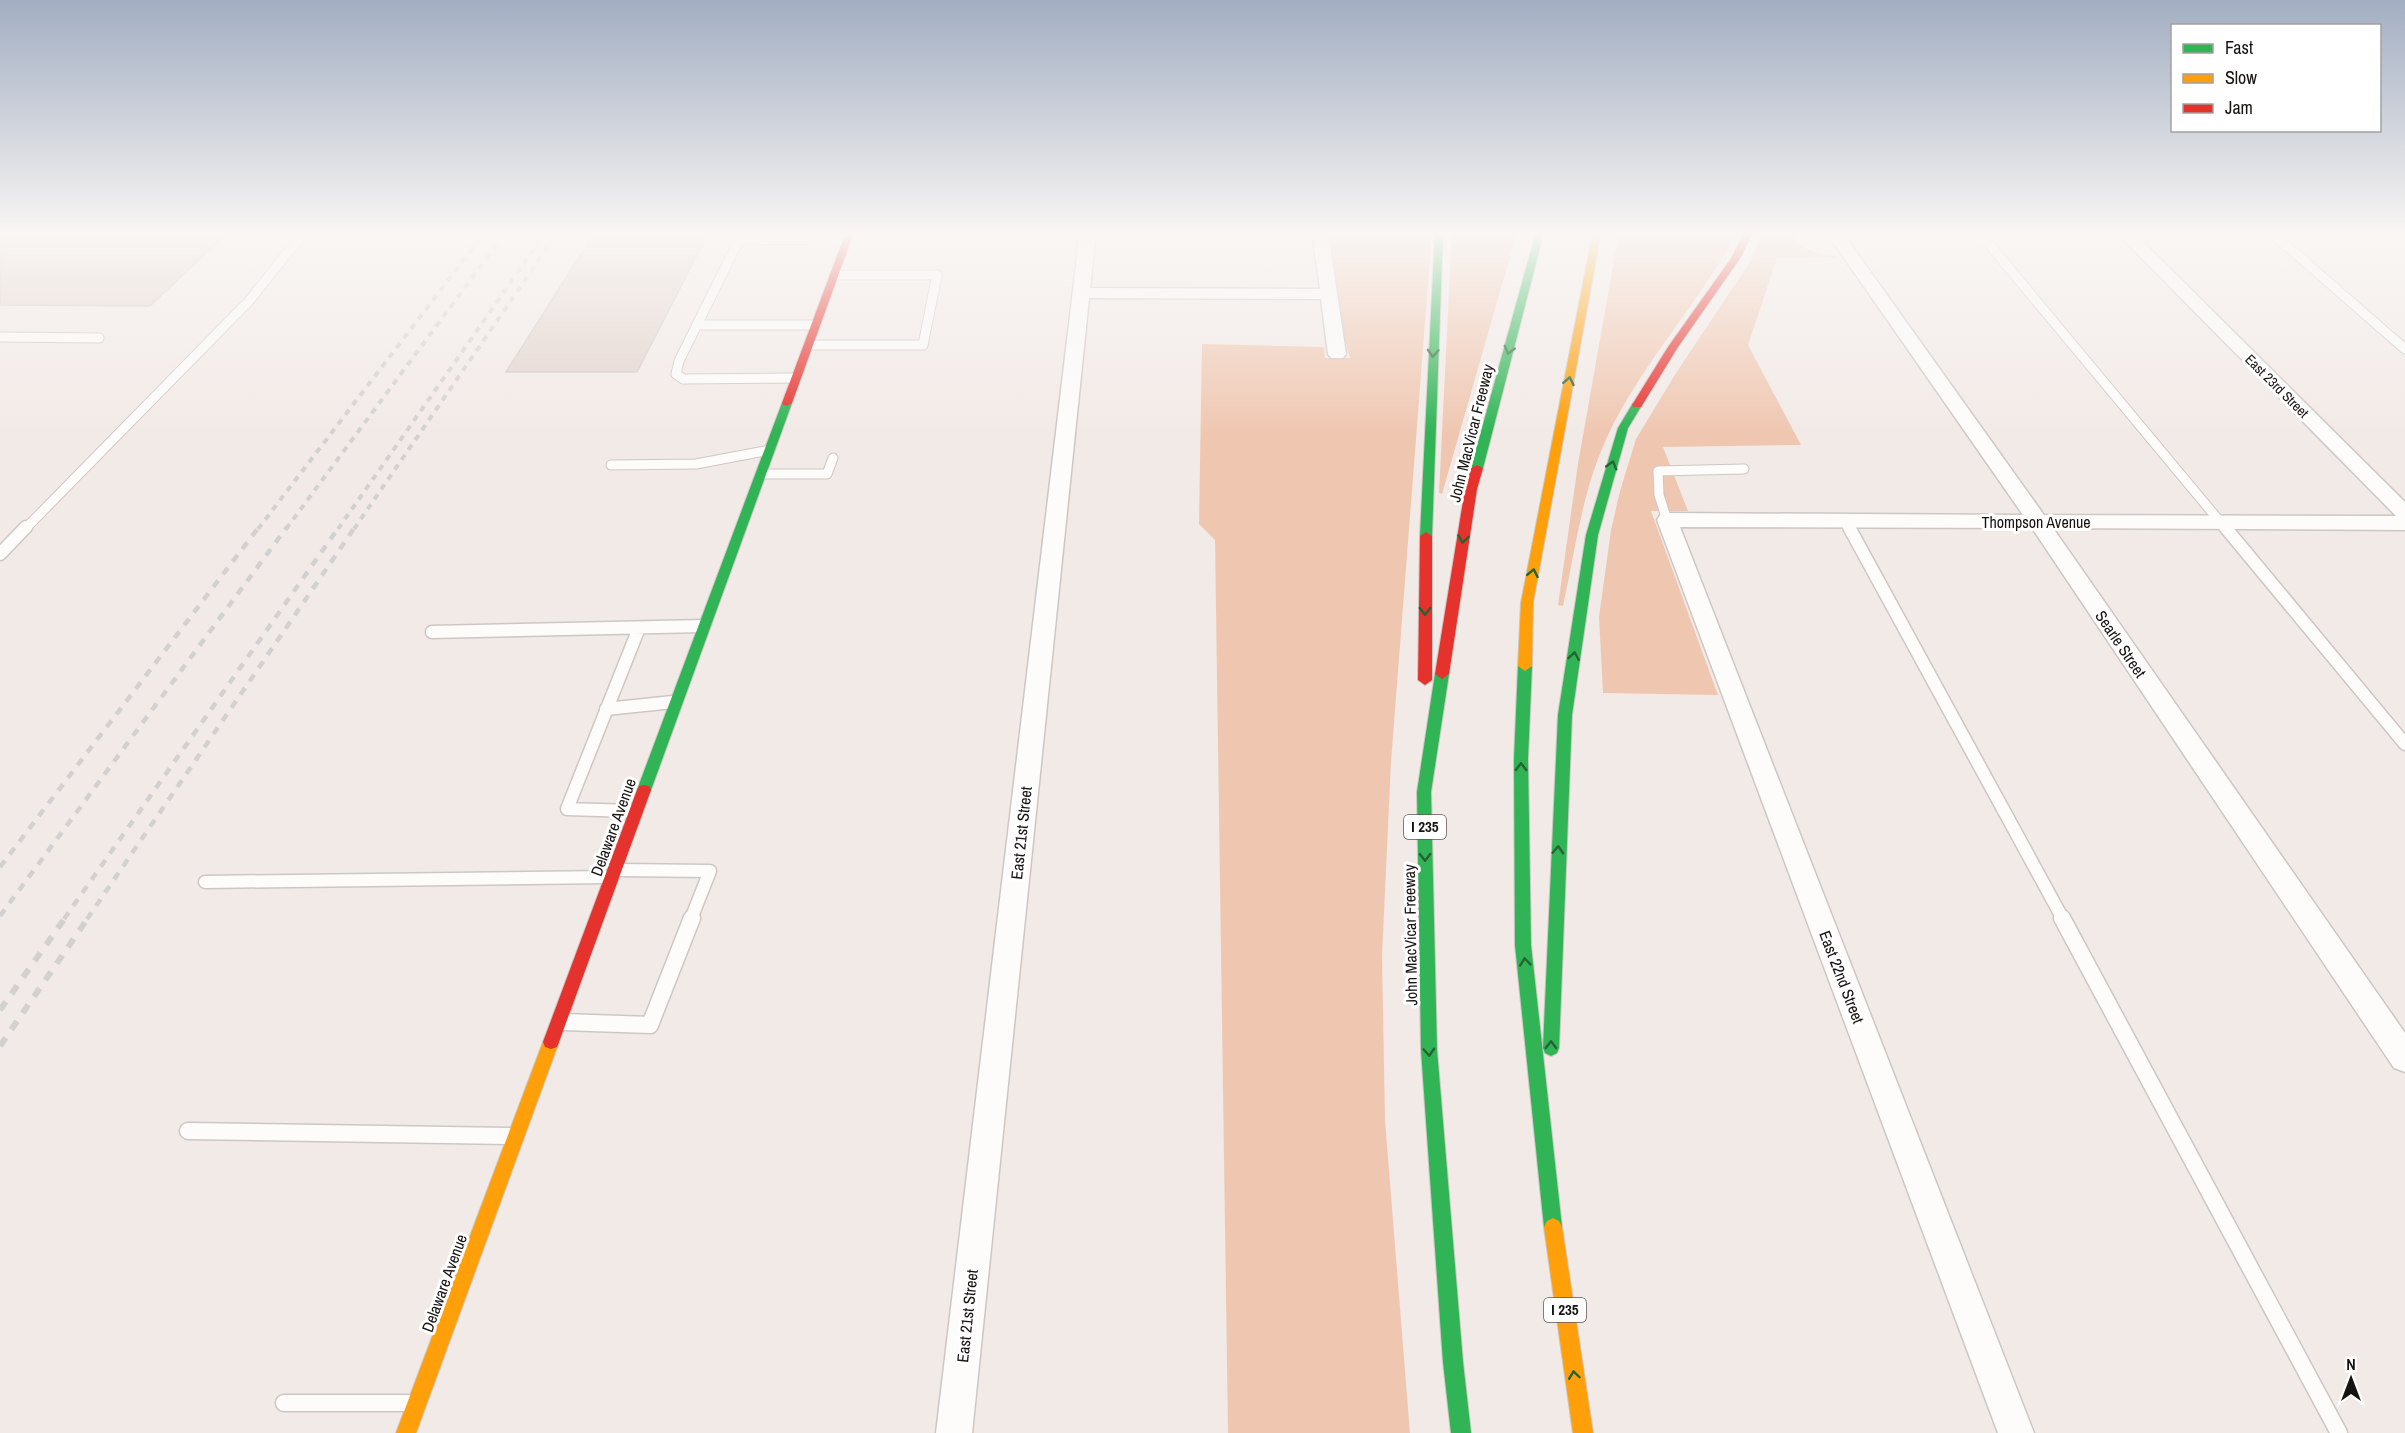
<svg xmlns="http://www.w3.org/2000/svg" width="2405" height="1433" font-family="'Archivo Narrow',sans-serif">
	<rect width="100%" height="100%" fill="#f2eae7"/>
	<path fill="#efc7b1" d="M1330,232H1432L1391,762L1382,956L1385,1120L1410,1433H1228L1215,540L1199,524L1202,344L1324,347L1325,358H1350L1340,322Z
		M1452,232H1517L1442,494L1439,493Z
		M1619,232H1737C1696,310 1629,376 1598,459C1580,506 1574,557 1563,606L1558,605L1578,464Z
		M1762,232H1795L1793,237C1803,253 1823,254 1839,257L1777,258L1748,345L1801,445L1663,447L1688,511H1651L1718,695L1603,693L1599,617L1611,530L1620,491L1636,439L1676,373L1752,259Z"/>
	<path fill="#e2d3cc" stroke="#d0cbc8" stroke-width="1.5" d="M595,232H709L637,372H506Z
		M0,233L226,234L150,306L0,305Z"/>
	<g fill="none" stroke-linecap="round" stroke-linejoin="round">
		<g stroke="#cdc7c4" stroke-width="11">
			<path id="lane-far2" d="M743,232L679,361L676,374L683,379L796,378
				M1979,232L2226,529
				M2271,232L2405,349
				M739,239L848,240
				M698,325H816
				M0,337L99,338
				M809,345H923L937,275H835
				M611,465L696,464L770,450
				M761,474H827L833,458
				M1667,520L1659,495L1658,471L1744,469
				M1846,522L1850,529
				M25,529L249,301L304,232"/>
		</g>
		<g stroke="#cdc7c4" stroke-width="15">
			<path id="lane-far1" d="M1849,527L2063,919
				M2225,527L2405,744
				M0,554L26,527
				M432,632L703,626
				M606,709L673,702
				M632,811L567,809L639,628
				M617,870L710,871L691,919
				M205,882L608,877"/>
		</g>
		<g stroke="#cdc7c4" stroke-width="19">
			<path id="lane" d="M2062,918L2339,1433
				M563,1022L650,1025L692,918
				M188,1131L509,1136
				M284,1403H408"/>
		</g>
		<g stroke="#cdc7c4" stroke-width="3">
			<path id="street" d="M1080,232H1096L1090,288L1320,289L1312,232H1328L1346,354L1343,358H1331L1328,354L1321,299L1089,298L972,1433H936Z
				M1826,232H1842L2044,515L2396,516L2116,232H2133L2405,502V530L2053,528L2405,1033V1072L2394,1068L2032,528L1680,527L2034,1433H1998L1657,520L1660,515L1667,513L2023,515Z"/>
		</g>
		<g stroke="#cdc7c4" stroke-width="2">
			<path id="fast" d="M1435,232H1443L1432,536L1426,540L1420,536Z
				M1536,232H1544L1483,468L1477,471L1473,470L1471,468Z
				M787,400L792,403L651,790L649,794H639L637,790L782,403Z
				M1637,402L1642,405L1628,428L1598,535L1572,715L1559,1048L1557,1053L1551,1056L1545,1053L1543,1048L1558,715L1586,535L1618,428L1633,403Z
				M1525,661L1532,666L1528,759L1531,945L1562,1227L1559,1233L1553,1236L1547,1233L1544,1227L1515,945L1514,759L1518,666Z
				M1442,669L1449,674L1431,792L1437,1050L1463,1362L1471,1433H1451L1443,1362L1421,1050L1417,792L1435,674Z"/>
		</g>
		<g stroke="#cdc7c4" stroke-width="2">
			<path id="slow" d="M1593,232H1601L1533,603L1532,666L1525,671L1518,666L1521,603Z
				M551,1035L557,1037L559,1042L416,1433H396L543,1042L545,1037Z
				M1553,1218L1559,1221L1562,1227L1593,1433H1573L1544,1227L1547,1221Z"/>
		</g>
		<g stroke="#cdc7c4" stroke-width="2">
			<path id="jam" d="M846,232H854L792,403L787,406L783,405L782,403Z
				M1744,232H1753L1741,257L1678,347L1641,407H1633L1632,405L1668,347L1732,257Z
				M1477,465L1483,468L1477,489L1449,674L1442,679L1435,674L1465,489L1471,468Z
				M1426,532L1432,536V680L1425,685L1418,680L1420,536Z
				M644,785L649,786L651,790L559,1042L557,1047L551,1049L545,1047L543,1042L637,790L639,786Z"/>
		</g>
		<use href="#lane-far2" stroke="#fdfcfb" stroke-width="9"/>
		<use href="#lane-far1" stroke="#fdfcfb" stroke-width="12"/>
		<use href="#lane" stroke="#fdfcfb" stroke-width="16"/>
		<use href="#street" fill="#fdfcfb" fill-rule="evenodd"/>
		<use href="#fast" fill="#30b455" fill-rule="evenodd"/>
		<use href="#slow" fill="#ff9f0a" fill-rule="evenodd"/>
		<use href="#jam" fill="#e5322d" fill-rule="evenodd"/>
		<path stroke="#d3d1d0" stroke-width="4" stroke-dasharray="6 6" stroke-linecap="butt" d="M258,529L485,232
			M286,529L506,232
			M338,529L546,232
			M354,529L558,232"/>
		<path stroke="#d3d1d0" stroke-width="4.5" stroke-dasharray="8 8" stroke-linecap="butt" d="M0,867L259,527
			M0,916L287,527
			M64,919L339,527
			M87,919L355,527"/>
		<path stroke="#d3d1d0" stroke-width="6" stroke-dasharray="10 10" stroke-linecap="butt" d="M0,1010L65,918
			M0,1046L88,918"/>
	</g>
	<defs><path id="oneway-chevron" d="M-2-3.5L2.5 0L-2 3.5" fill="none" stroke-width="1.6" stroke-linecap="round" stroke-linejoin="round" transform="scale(1.5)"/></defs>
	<g stroke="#246432">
		<use href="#oneway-chevron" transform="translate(1509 350) rotate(105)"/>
		<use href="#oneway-chevron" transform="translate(1433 353) rotate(93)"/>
		<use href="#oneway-chevron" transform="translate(1569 381) rotate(-79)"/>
		<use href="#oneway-chevron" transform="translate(1612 465) rotate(-74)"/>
		<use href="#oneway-chevron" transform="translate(1463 539) rotate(99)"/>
		<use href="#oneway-chevron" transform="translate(1533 573) rotate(-79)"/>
		<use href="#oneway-chevron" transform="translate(1425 611) rotate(90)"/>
		<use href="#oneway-chevron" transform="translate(1574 656) rotate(-81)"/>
		<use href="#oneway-chevron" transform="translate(1521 767) rotate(-90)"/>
		<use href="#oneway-chevron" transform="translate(1558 850) rotate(-87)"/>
		<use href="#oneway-chevron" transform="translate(1425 857) rotate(89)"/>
		<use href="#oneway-chevron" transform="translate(1525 962) rotate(-96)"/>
		<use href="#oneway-chevron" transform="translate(1551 1045) rotate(-89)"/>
		<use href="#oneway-chevron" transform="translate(1429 1052) rotate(87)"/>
		<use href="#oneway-chevron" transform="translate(1574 1375) rotate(-98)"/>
	</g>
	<linearGradient id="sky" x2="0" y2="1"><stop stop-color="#a2aec2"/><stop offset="0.54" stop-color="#f9f6f4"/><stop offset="1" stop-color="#f9f6f4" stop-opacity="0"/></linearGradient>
	<rect width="2405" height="433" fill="url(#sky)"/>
	<g text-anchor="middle" stroke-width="6" stroke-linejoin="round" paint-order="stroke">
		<g font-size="14" fill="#171310" stroke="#fff">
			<text transform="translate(2277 386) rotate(45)" y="5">East 23rd Street</text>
		</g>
		<g fill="#fff" stroke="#5d5a58" stroke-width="1.5">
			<rect x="1404" y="815" width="42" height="24" rx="4.5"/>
			<rect x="1544" y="1298" width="42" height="24" rx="4.5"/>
		</g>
		<g font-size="15" font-weight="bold" fill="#171310">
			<text x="1425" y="832">I 235</text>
			<text x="1565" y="1315">I 235</text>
		</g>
		<g font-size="16" fill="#171310" stroke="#fff">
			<text transform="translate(1471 433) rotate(-76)" y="6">John MacVicar Freeway</text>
			<text x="2036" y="528">Thompson Avenue</text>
			<text transform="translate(2121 644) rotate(56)" y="6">Searle Street</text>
			<text transform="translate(613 827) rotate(-70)" y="6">Delaware Avenue</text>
			<text transform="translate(1021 833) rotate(-84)" y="6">East 21st Street</text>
			<text transform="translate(1410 935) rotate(-91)" y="6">John MacVicar Freeway</text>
			<text transform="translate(1842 977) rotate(69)" y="6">East 22nd Street</text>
			<text transform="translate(444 1283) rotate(-70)" y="6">Delaware Avenue</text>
			<text transform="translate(967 1316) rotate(-84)" y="6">East 21st Street</text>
		</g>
	</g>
	<rect x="2171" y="24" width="210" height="108" fill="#ffffff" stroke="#a2a19f" stroke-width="1.5"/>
	<rect x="2183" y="44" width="30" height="9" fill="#30b455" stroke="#a2a19f" stroke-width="1.5"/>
	<text x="2225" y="54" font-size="18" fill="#171310">Fast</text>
	<rect x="2183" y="74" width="30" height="9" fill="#ff9f0a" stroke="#a2a19f" stroke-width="1.5"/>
	<text x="2225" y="84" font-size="18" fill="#171310">Slow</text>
	<rect x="2183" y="104" width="30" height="9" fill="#e5322d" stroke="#a2a19f" stroke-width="1.5"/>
	<text x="2225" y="114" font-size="18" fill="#171310">Jam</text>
	<g transform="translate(2351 1379)" stroke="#ffffff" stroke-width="4.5" paint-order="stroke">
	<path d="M0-4.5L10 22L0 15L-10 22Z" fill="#171310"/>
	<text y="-9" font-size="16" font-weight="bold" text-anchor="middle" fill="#171310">N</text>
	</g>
</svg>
